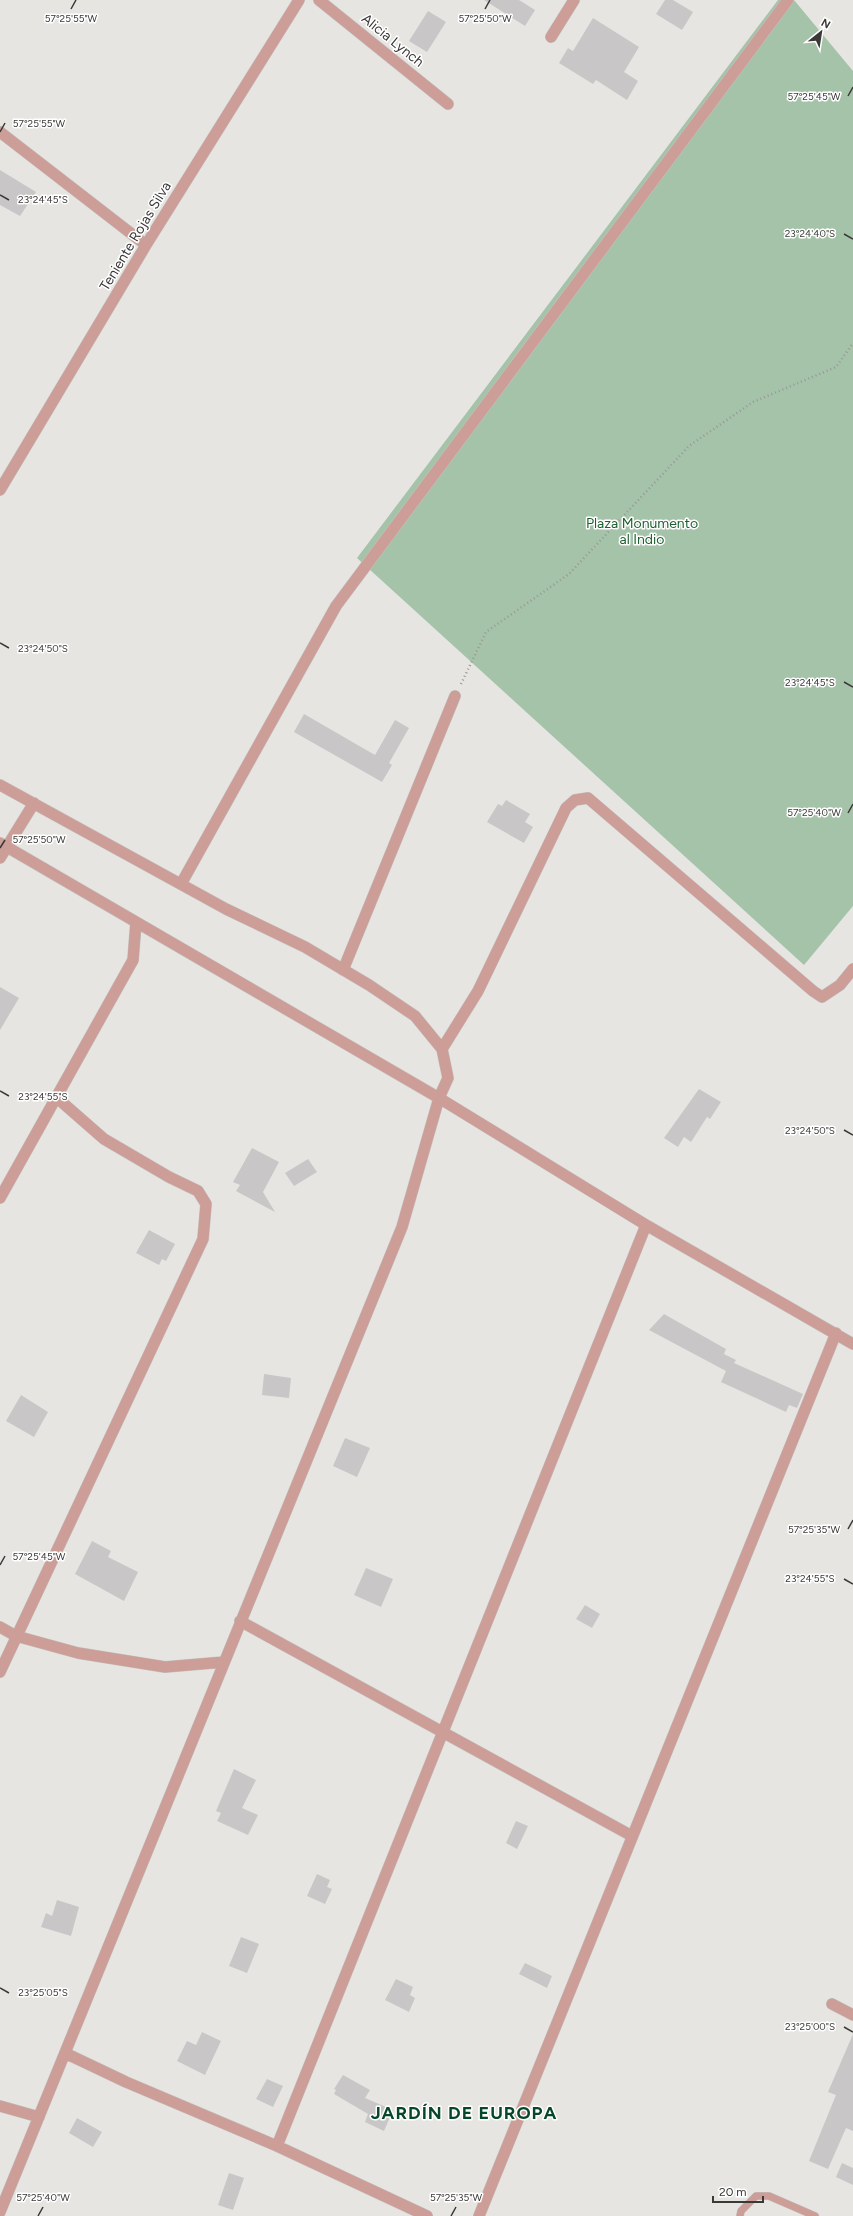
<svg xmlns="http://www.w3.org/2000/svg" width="853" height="2216" font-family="Figtree,sans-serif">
	<rect width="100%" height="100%" fill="#e7e5e2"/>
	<path fill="#a4c3a9" d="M778,0H794L853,71V906L804,965L357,558Z"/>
	<path fill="#c9c6c7" d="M484,0H519L535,10L525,26Z
		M665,0H673L693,12L682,30L656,14Z
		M428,11L446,22L427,52L409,41Z
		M593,18L639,47L624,72L638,81L627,100L596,80L593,84L559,63L568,48L573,51Z
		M0,170L36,192L20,216L0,205Z
		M304,714L375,755L395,720L409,728L389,763L392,765L382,782L294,732Z
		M506,800L530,814L525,822L533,827L524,843L487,822L498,804L502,806Z
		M0,987L19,998L0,1030Z
		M699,1089L721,1102L710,1119L707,1117L691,1142L684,1137L678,1147L664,1138Z
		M252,1148L279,1162L263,1192L275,1212L236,1191L240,1185L233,1182Z
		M308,1159L317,1172L294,1186L285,1173Z
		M149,1230L175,1244L166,1261L162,1259L159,1265L136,1253Z
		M664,1314L726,1349L724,1354L736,1360L734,1363L803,1394L797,1408L789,1405L786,1412L721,1382L726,1371L649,1330Z
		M264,1374L291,1378L289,1398L262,1395Z
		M21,1395L48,1412L34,1437L6,1421Z
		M345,1438L370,1448L357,1477L333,1466Z
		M92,1541L111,1551L108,1557L138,1572L124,1601L75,1574Z
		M366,1568L393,1579L381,1607L354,1595Z
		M585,1605L600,1614L592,1628L576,1619Z
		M234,1769L256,1780L242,1808L258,1815L248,1835L217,1821L221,1813L216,1811Z
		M516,1821L528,1826L517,1849L506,1843Z
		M317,1874L330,1880L327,1887L332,1889L325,1904L307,1896Z
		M57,1900L79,1907L71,1936L41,1927L46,1913L52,1916Z
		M241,1937L259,1944L247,1973L229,1966Z
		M525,1963L552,1976L547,1988L519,1974Z
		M396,1979L413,1987L410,1995L415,1998L409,2012L385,2000Z
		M202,2032L221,2041L205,2075L177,2061L187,2041L196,2045Z
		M853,2034V2131L846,2128L828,2169L809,2161L836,2095L828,2092Z
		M343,2075L370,2090L365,2098L393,2110L384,2131L365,2122L368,2114L334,2094L336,2090L334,2089Z
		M267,2079L283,2086L273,2107L256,2099Z
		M77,2118L102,2132L93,2147L69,2133Z
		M842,2163L853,2168V2185L836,2177Z
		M229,2173L244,2178L233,2210L218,2205Z"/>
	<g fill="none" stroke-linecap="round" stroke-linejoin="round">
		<g stroke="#c4c3c0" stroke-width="8">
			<path id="service" d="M740,2216L741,2211L756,2196H769L815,2216"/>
		</g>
		<g stroke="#c4c3c0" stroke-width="12">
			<path id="minor" d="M319,0L448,104
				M551,37L574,0
				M0,132L146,245
				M0,490L146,245L299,0
				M0,785L226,909L305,947L369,985L415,1016L442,1049L448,1078L439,1098L402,1227L0,2212
				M0,843L439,1098L646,1225L853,1344
				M0,858L34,803
				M181,884L336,606L788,0
				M343,970L455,696
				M442,1049L478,991L566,808L575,800L588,798L813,991L822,997L840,985L853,969
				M0,1198L133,960L136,922
				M240,1621L632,1836
				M0,1627L16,1636L78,1653L165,1667L224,1662
				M0,1672L203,1239L206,1204L198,1191L169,1177L104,1139L56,1097
				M832,2004L853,2015
				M65,2053L126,2082L277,2146L427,2216
				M0,2106L39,2117
				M277,2146L646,1225
				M479,2216L836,1333"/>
		</g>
		<path stroke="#999896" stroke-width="2.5" stroke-dasharray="1 3" stroke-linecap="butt" d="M461,684L486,632L569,574L689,446L753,402L836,367L853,343"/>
		<use href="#service" stroke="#cd9d97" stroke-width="7"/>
		<use href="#minor" stroke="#cd9d97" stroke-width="11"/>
	</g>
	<path fill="none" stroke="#3a3938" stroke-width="1.5" d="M71,9L76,0M485,9L490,0M848,96L853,87M0,132L5,123M0,195L9,200M844,234L853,239M0,643L9,648M844,682L853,687M848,813L853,804M0,848L5,840M0,1091L9,1096M844,1130L853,1135M848,1529L853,1520M0,1565L5,1556M844,1579L853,1584M0,1988L9,1993M844,2027L853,2032M38,2216L43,2207M451,2216L456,2207"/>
	<g text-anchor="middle" stroke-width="3" stroke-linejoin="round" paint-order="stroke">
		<g font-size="14" fill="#3a3938" stroke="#fff">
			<text transform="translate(393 40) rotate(39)" y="5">Alicia Lynch</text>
			<text transform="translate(135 236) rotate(-59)" y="5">Teniente Rojas Silva</text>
		</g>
		<g font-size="14" fill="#1f6032" stroke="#fff">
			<text x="642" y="528">Plaza Monumento<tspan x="642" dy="16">al Indio</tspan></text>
		</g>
		<g font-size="18" font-weight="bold" letter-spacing="1" fill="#064729" stroke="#fff">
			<text x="464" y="2119">JARDÍN DE EUROPA</text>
		</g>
	</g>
	<g font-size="10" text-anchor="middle" fill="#3a3938" stroke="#fff" stroke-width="3" stroke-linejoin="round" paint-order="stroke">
		<text x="71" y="22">57°25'55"W</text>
		<text x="485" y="22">57°25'50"W</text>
		<text x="814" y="100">57°25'45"W</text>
		<text x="39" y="127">57°25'55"W</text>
		<text x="43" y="203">23°24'45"S</text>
		<text x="810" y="237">23°24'40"S</text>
		<text x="43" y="652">23°24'50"S</text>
		<text x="810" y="686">23°24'45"S</text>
		<text x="814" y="816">57°25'40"W</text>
		<text x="39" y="843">57°25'50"W</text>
		<text x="43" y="1100">23°24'55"S</text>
		<text x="810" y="1134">23°24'50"S</text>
		<text x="814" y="1533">57°25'35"W</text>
		<text x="39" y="1560">57°25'45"W</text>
		<text x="810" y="1582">23°24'55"S</text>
		<text x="43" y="1996">23°25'05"S</text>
		<text x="810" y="2030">23°25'00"S</text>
		<text x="43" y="2201">57°25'40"W</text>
		<text x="456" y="2201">57°25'35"W</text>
	</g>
	<g transform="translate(821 32) rotate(30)" stroke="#ffffff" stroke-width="3" paint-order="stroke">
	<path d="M0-3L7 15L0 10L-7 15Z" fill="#3a3938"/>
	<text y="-6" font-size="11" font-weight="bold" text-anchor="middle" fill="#3a3938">N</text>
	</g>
	<path d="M713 2196v6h50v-6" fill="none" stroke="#3a3938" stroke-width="2"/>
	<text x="719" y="2196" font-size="12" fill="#3a3938" stroke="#ffffff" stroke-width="3" paint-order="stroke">20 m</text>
</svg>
